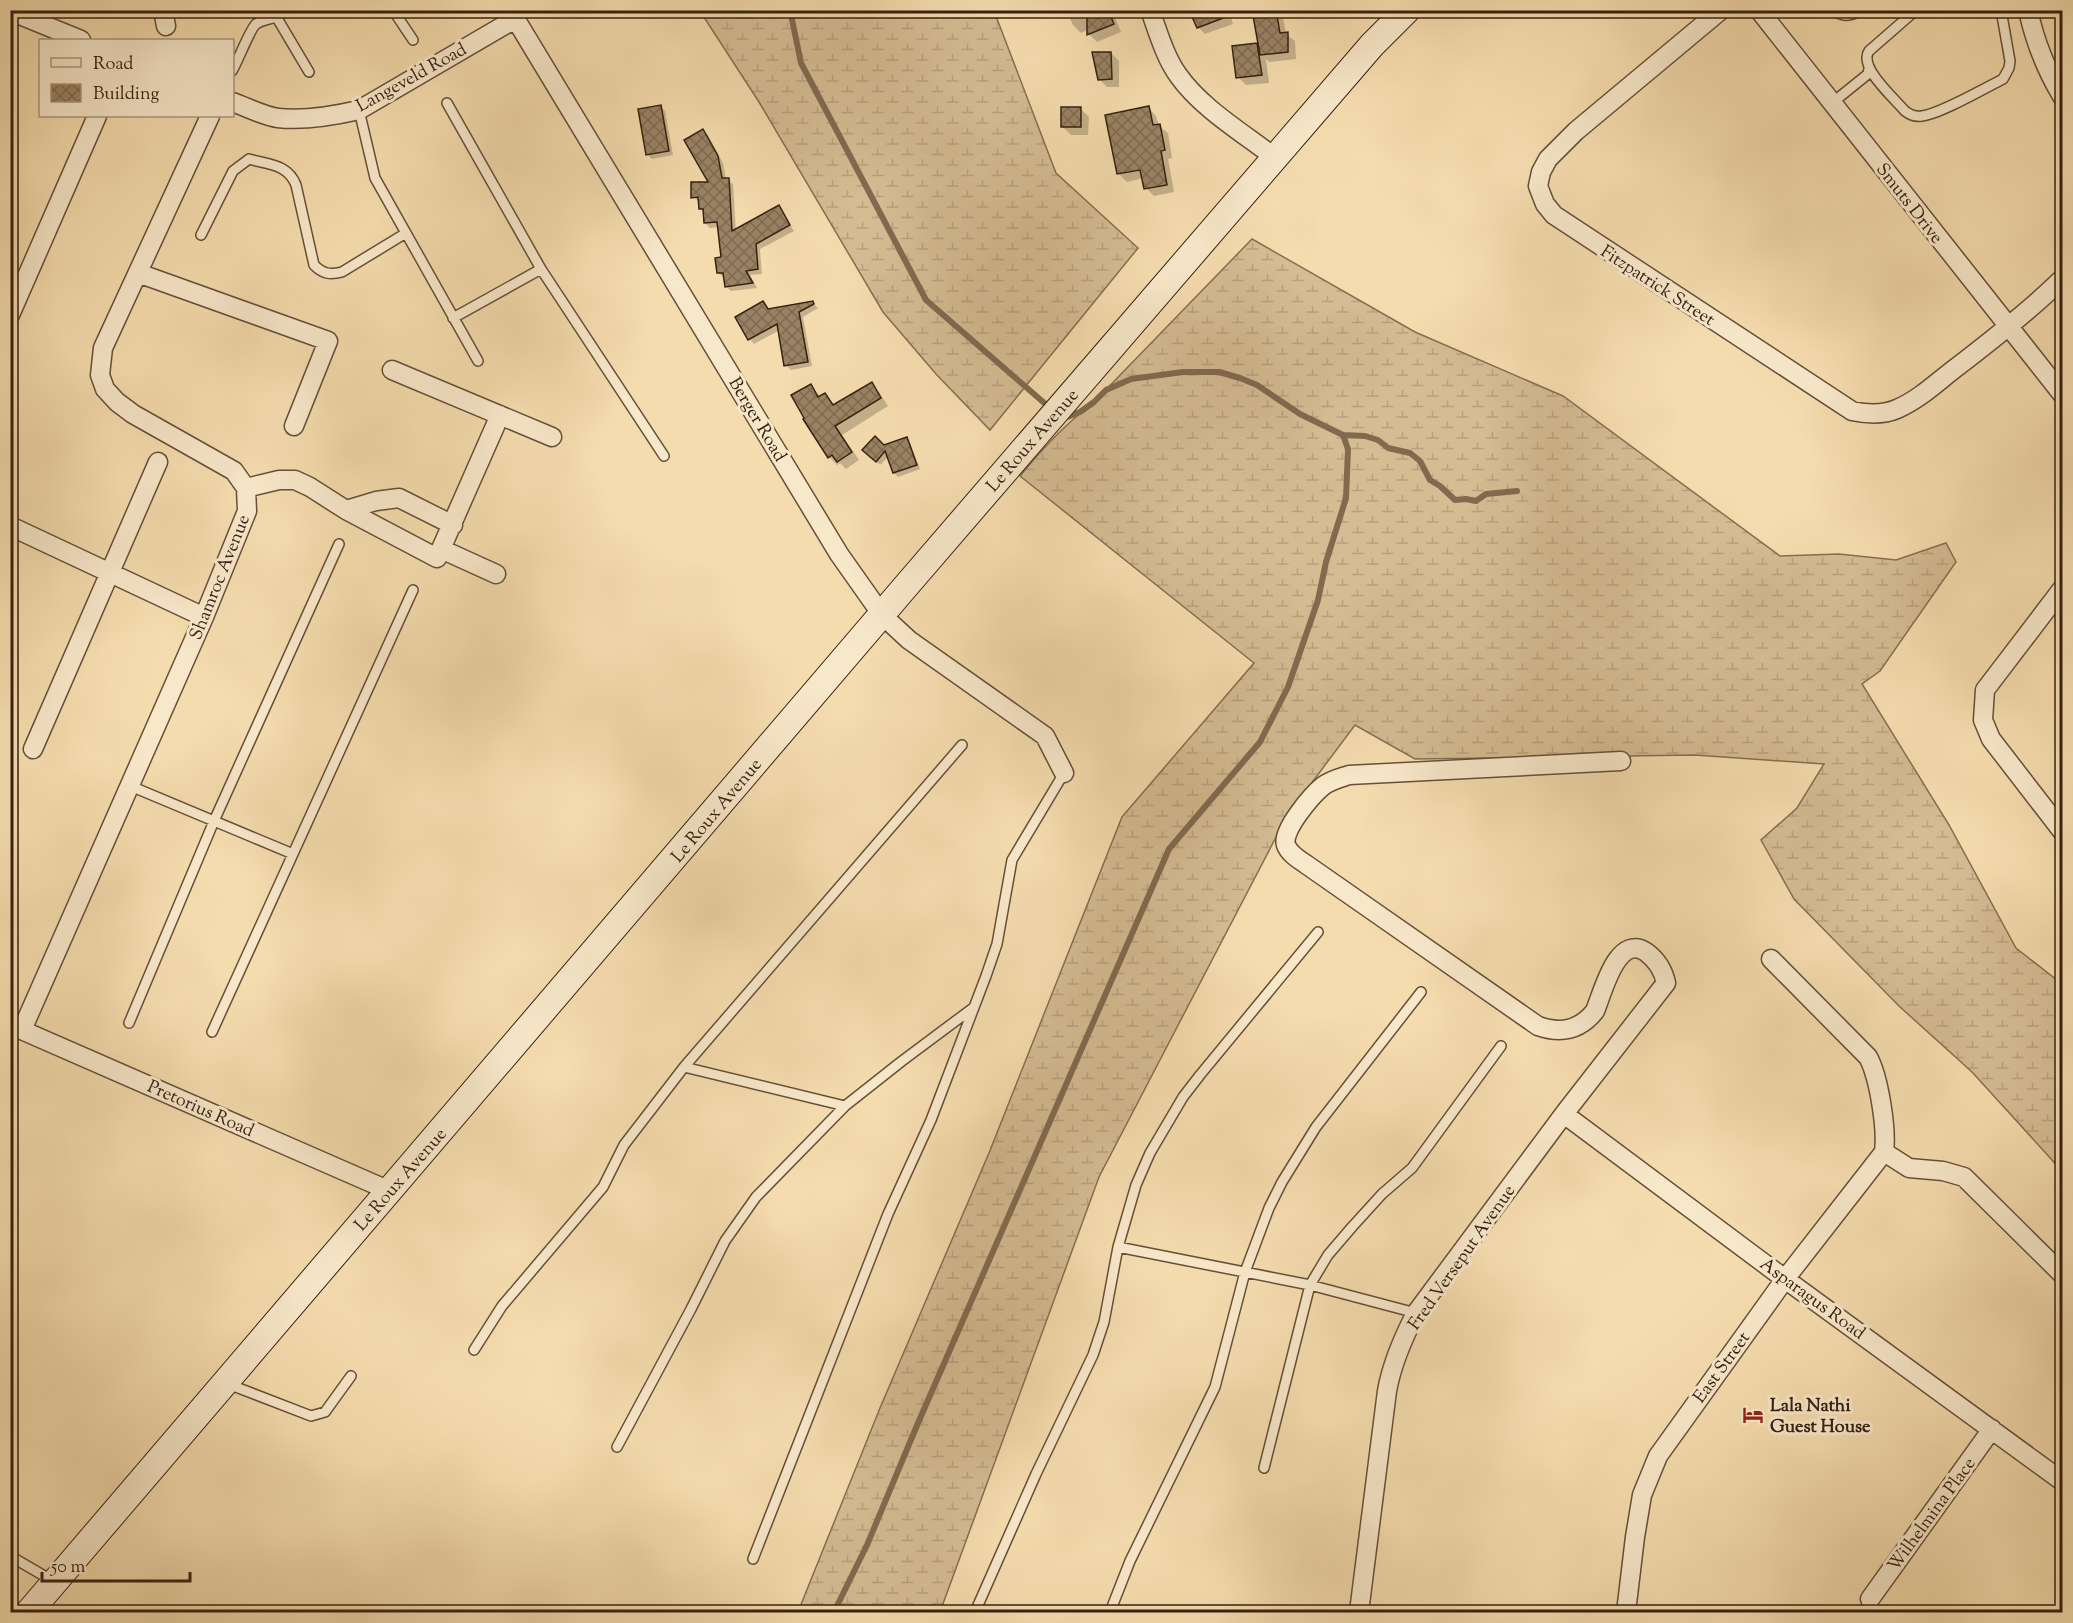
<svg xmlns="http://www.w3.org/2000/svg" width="2073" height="1623" font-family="'Sorts Mill Goudy',serif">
	<defs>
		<pattern id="wetland-marsh" width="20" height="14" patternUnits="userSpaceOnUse" patternTransform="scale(1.5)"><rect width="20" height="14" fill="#d5bc93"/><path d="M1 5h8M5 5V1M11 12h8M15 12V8" fill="none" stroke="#b7a17e"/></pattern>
		<pattern id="building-cross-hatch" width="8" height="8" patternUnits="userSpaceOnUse" patternTransform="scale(1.5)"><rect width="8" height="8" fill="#998263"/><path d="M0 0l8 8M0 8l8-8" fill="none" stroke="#7e6a50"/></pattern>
	</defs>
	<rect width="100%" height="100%" fill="#f5dcae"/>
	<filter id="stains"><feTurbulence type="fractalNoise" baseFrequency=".00333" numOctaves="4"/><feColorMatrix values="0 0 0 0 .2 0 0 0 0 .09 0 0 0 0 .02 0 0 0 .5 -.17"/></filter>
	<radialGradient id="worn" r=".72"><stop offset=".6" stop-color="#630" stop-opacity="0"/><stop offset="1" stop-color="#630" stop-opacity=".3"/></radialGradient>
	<path fill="url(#wetland-marsh)" stroke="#866e52" stroke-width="1.5" d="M700,11H994L1056,173L1138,248L990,430L936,374L883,312L759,102Z
		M1252,239L1415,332L1563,396L1780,556L1839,554L1896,560L1946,543L1956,562L1880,671L1862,684L1949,825L2016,948L2062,984V1171L1972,1072L1899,1006L1794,899L1761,840L1797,808L1824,764L1695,755L1415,759L1355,725L1287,816L1099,1177L940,1612H798L880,1408L989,1153L1122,817L1254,663L1020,476C1043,448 1065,424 1094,402Z"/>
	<path fill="#0003" d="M1066,10H1112L1121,32L1097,42L1089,34V29L1081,33L1073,25Z
		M1229,10L1233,24L1205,34L1198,27Z
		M1254,10H1282L1286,34L1295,41L1296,59L1269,62L1266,59L1269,83L1246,85L1238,77L1257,44L1260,48Z
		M1111,53L1119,61V87H1107L1099,79Z
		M660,106L665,111L673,155L652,159L647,154Z
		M1149,108L1156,116L1159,126L1168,133L1172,158L1168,159L1174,192L1154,196L1146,188L1144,178L1127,182L1119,174Z
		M1081,109L1089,117L1088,135H1071L1063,127Z
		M703,131L708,135L723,163L726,179L733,184L736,231L778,207L794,231L760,249L762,274L750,275L757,288L731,291L726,286L725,278L718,273L723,258L719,227L710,228L705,223V213L700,208V202L693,197L710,183Z
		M763,303L769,311L813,303L818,308L803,317L812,366L791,370L786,365L780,330L754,344L750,339L737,318Z
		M871,384L879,392L888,406L842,435L859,460L846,469L840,463L837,465L829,457L811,386L821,397L825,394L835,406Z
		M906,439L910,443L920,469L898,477L894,473L889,456L880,465L865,450Z"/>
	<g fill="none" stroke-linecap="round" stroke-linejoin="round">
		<path stroke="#826a4f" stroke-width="6" d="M790,10L801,63L926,300L1050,408
			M1343,435L1365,436L1378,440L1388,448L1410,453L1420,461L1430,480L1440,486L1455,500L1466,499L1476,501L1486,494L1517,491
			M834,1612L867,1545L918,1423L1169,849L1260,742L1288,687L1318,600L1326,562L1346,498L1348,449L1343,435L1300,414L1257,385L1240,378L1219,372H1183L1131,379L1106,390L1094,402L1080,412L1062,419"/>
	</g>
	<path fill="url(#building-cross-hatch)" stroke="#362011" stroke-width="1.5" d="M1087,10H1108L1114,24L1087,35Z
		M1189,10H1239V12L1197,28Z
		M1252,10H1276L1280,33L1288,32V52L1260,55Z
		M1257,43L1262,75L1236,78L1232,46Z
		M1092,52H1111L1112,79L1098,80Z
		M661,105L669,151L646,155L638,109Z
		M1149,106L1153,125L1160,124L1165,150L1161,151L1167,185L1144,189L1140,170L1117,174L1105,115Z
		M1061,107H1081V127H1061Z
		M703,129L718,156L722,178H729L732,231L779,205L790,225L756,244L758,269L746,271L753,283L725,287L723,273H717L715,258L721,257L717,222L704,223L703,209H699L698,197L691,198V182H708L684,140Z
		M763,301L768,309L813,301L814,304L799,312L808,362L784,366L777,324L748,340L735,317Z
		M872,382L881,398L835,426L852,452L837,462L832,455L828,458L803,419L804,418L791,395L811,384L818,397L825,393L833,405Z
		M875,436L884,445L907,437L917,465L893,473L885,451L876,462L862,450Z"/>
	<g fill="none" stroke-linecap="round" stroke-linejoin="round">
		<g stroke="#664f38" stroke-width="12">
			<path id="service" d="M393,10L413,40
				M1832,10C1844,17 1850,17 1861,10
				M1916,10L1869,51C1858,67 1894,98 1905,111C1910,115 1915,117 1922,116C1940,114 1985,88 2003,79L2009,68L2010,61L2001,10
				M277,18L309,72
				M232,71C238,61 250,29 256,24C266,17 273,22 286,10
				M447,103L541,269L453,318
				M1832,103L1868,74L1869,69
				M359,110L375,178L478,361
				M201,235L233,171L249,159C269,165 288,164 296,185L314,265C323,274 330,275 342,272L406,233
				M541,269L664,456
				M128,785L293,854
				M129,1023L214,821L339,544
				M212,1032L413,590
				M684,1067L845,1106
				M1118,1247L1310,1285L1416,1313
				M474,1350L502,1306L603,1187L624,1145L684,1067L962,745
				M228,1384L311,1416L325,1412L351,1376
				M617,1447L691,1309L725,1241L756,1197L845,1106L902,1061L973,1008
				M1264,1468L1310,1285L1328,1255L1352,1227L1382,1194L1412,1168L1501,1046
				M10,1556L53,1581
				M753,1559L888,1214L931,1120L986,976L997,944L1012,860L1064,773
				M975,1612L1036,1474L1093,1355L1104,1322L1118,1247L1136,1185L1150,1153L1183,1097L1200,1075L1318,932
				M1110,1612L1130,1561L1215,1387L1245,1272L1269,1208L1282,1182L1316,1127L1421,992"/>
		</g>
		<g stroke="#664f38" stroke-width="21">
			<path id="minor" d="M163,10L166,26
				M510,10L839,554L882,615L909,640L1045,736L1064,773
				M1150,10C1158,32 1165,57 1178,75C1201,108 1243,133 1274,157
				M1721,10L1576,131L1548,159L1541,172L1538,186L1545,204L1554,215L1852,411C1866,414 1883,415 1897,409C1918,400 1935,384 1953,370C1991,341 2028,312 2062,279
				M1759,10L2062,394
				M2028,10C2035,42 2045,68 2062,96
				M10,11L81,40
				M232,102C247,107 263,116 278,118C305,121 333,116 359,110L515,19
				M138,273L328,341L294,426
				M10,315L97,116
				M392,370L552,437
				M246,488L279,480H295L310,487L346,510L437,558L500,415
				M346,510L376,501L399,498L453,525
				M10,526L204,617
				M441,549L496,574
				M2062,589L1985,690L1983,720L1991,739L2062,831
				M33,749L158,462
				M1771,959L1868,1057C1879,1077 1887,1129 1884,1152
				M10,1025L390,1191
				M22,1030L204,617L247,511L246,488L234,471L133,414L117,402L105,389L100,375L103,348L210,116
				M1564,1114L1785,1279L2062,1481
				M1884,1152L1909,1168L1943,1171L1964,1177L2062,1274
				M1870,1599L1992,1429
				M1359,1612L1387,1391C1392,1363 1403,1338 1416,1313L1564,1114L1666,983C1663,969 1657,960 1646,952C1617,933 1603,992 1595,1011C1580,1030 1561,1034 1538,1026L1307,865C1300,860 1289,854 1286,845C1281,831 1312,795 1323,786C1331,780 1340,778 1349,775L1621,761
				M1626,1612L1635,1537L1642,1495L1658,1456L1785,1279L1884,1152"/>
		</g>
		<g stroke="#362011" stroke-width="28">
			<path id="secondary" d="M29,1612L906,586L1372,45L1407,10"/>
		</g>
		<use href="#service" stroke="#f8e8ca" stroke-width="9"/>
		<use href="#minor" stroke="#f8e8ca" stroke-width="18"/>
		<use href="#secondary" stroke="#f8e8ca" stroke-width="26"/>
	</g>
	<defs>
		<g id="hotel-bare" transform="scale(1.62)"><path d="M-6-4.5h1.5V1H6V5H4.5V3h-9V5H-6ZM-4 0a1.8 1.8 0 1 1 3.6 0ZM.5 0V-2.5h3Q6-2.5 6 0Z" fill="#8f2418" stroke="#f8e8ca" stroke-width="2.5" paint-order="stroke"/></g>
	</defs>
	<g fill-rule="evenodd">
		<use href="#hotel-bare" x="1753" y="1415"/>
	</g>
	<g text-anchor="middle" stroke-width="6" stroke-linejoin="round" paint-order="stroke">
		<g font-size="18" fill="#362011" stroke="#f8e8ca">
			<text transform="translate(411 77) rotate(-29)" y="6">Langeveld Road</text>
			<text transform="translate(1910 203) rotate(52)" y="6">Smuts Drive</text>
			<text transform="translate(1658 285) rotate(33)" y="6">Fitzpatrick Street</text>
			<text transform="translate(758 419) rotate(59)" y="6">Berger Road</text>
			<text transform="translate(1032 440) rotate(-49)" y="6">Le Roux Avenue</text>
			<text transform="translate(219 577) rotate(-68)" y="6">Shamroc Avenue</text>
			<text transform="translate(716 810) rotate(-50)" y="6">Le Roux Avenue</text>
			<text transform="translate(201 1108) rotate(24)" y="6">Pretorius Road</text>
			<text transform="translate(400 1179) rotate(-49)" y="6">Le Roux Avenue</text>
			<text transform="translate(1461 1257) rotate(-55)" y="6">Fred Verseput Avenue</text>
			<text transform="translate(1813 1298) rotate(36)" y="6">Asparagus Road</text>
			<text transform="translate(1721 1367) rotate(-54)" y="6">East Street</text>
			<text transform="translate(1931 1514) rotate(-54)" y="6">Wilhelmina Place</text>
		</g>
		<g font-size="18" font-weight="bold" fill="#362011" stroke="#f8e8ca" text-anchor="start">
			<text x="1770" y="1411">Lala Nathi<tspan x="1770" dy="21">Guest House</tspan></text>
		</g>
	</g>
	<rect width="2073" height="1623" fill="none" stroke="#f5dcae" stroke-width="36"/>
	<rect x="12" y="12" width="2049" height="1599" fill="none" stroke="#362011" stroke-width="3"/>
	<rect x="18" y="18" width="2037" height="1587" fill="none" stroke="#362011" stroke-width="1.5"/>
	<rect x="39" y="39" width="195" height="78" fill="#f8e8ca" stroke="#aa9880" stroke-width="1.5"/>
	<rect x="51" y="58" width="30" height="9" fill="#f8e8ca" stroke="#aa9880" stroke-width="1.5"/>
	<text x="93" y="69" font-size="18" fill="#362011">Road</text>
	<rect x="51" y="84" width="30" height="18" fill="url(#building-cross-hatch)" stroke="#aa9880" stroke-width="1.5"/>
	<text x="93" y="99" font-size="18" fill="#362011">Building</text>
	<path d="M42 1572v9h148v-9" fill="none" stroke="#362011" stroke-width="3"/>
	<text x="51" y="1572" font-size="18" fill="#362011" stroke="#f8e8ca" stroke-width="4.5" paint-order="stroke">50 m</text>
	<rect width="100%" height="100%" filter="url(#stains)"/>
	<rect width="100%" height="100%" fill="url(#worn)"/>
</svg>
